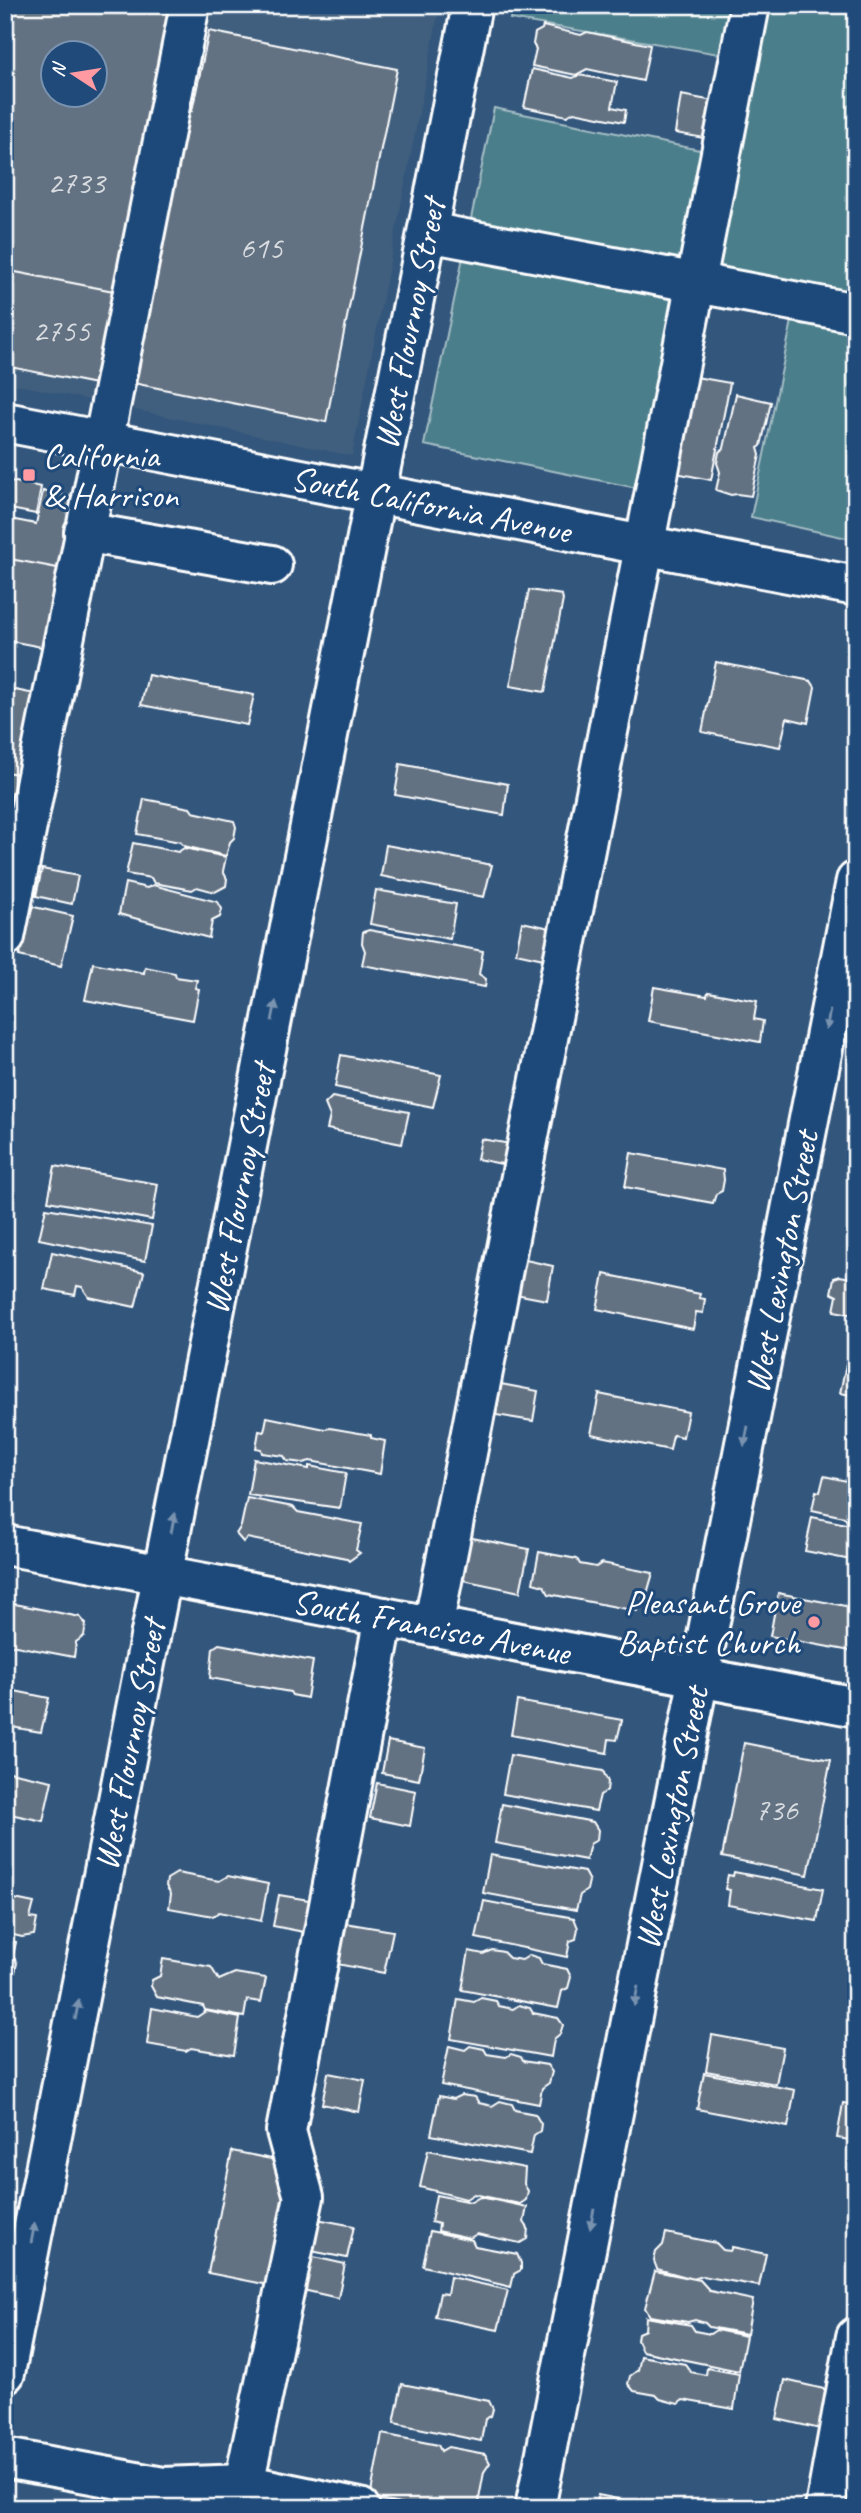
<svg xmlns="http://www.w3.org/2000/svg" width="861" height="2513" font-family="Caveat,sans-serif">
	<rect width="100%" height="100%" fill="#33567c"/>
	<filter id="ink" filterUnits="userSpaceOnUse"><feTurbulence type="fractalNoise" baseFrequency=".0143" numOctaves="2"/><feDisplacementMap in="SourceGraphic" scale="14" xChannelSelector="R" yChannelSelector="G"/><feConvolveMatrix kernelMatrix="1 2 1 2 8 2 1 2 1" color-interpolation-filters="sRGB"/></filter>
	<g filter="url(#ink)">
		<path fill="#415e7e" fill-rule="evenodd" d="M5,5H440L352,456L5,382ZM52,52H94V94H52Z"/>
		<path fill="#4b7e8b" stroke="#a5bec5" stroke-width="2" d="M513,5H856V540L751,517L798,292L683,264L642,489L424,445L494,108L734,157L755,60L510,19Z"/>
		<path fill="#637282" stroke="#fff" stroke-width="2" fill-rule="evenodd" d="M5,5H181L124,293L5,270ZM52,52H94V94H52Z
			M543,26L581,35L587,32L650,45L643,81L587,69L576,75L532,66L536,49L533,44L535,33L542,29Z
			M209,31L397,69L326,422L133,383L187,110L192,111Z
			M532,69L573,78L579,75L617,82L612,107L626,110L624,122L574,112L567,116L524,107Z
			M681,95L719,102L710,139L675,133Z
			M5,270L124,293L106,386L5,366Z
			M690,376L730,383L711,480L671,472Z
			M736,394L771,402L761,446L758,448L760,455L751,496L737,494L731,495L716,490L720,472L717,463L719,452L724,448Z
			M5,480L41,487L36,514L5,508Z
			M43,491L82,499L68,570L5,558V518L36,524Z
			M5,558L68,570L52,649L5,640Z
			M529,590L562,595L563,600L545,692L510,686Z
			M716,662L811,681L815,687L808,723L787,718L780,747L702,732Z
			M148,675L254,695L247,725L141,705Z
			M5,688L35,694L19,774L5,772Z
			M400,764L508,784L504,815L395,795Z
			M5,772L19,774L11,814L5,812Z
			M144,799L190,808L193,812L234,821L236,827L234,838L230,842L226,856L184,846L180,842L137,834Z
			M133,843L178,852L184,848L226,857L223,871L227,879L226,886L215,892L197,887L192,890L154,883L151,878L126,874Z
			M386,845L492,865L484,897L381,876Z
			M42,869L78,876L72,904L36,896Z
			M125,883L147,888L153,885L218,902L222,909L220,917L212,921L209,938L119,914Z
			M376,890L456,904L450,939L370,924Z
			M30,906L73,916L61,966L19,956Z
			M522,922L555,929L548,960L516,953Z
			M369,930L483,951L479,974L486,979L485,987L362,965L365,951L362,943L363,932Z
			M93,963L144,973L145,967L175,973L176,977L197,980L195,988L199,989L193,1020L85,1000Z
			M654,987L707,996L708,992L757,1001L754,1019L763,1021L760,1042L648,1021Z
			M341,1055L441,1075L433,1107L335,1087Z
			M332,1097L409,1112L402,1144L327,1129L330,1116L325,1104Z
			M481,1139L511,1144L507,1165L477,1159Z
			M631,1153L723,1170L724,1180L722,1191L716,1194L713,1203L625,1187Z
			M55,1166L158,1184L152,1220L48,1201Z
			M46,1208L152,1226L145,1261L39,1239Z
			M52,1252L144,1272L135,1307L89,1297L82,1287L77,1286L75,1295L44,1289Z
			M521,1259L553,1266L547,1300L515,1294Z
			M604,1274L700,1294L699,1298L705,1299L703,1313L696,1312L693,1329L597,1309Z
			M840,1276L856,1279V1315L834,1311L837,1296L831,1293L834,1278Z
			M847,1360L856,1361V1396L840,1393Z
			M501,1384L538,1391L533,1421L496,1415Z
			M599,1394L688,1412L683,1437L673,1435L670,1450L591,1434Z
			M267,1417L325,1429L330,1428L371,1435V1438L385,1441L380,1474L310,1461L303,1463L287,1461L284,1456L262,1453L261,1449L256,1448L259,1431L264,1432Z
			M254,1459L309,1469V1466L346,1473L340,1508L248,1495Z
			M824,1476L856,1483V1523L848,1522L844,1517L812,1510L816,1491L820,1492Z
			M247,1498L293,1507L298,1512L362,1524L356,1550L360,1553L349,1561L346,1558L247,1538L243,1542L236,1534L241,1526Z
			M812,1517L856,1526V1561L805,1551Z
			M467,1537L529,1549L520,1592L458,1579Z
			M539,1552L577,1559L580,1564L596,1567L602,1563L653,1573L644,1604L637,1611L549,1594L544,1586L533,1583Z
			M778,1593L856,1608V1652L770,1636Z
			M5,1602L80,1617L86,1624L84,1636L76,1642L74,1657L5,1644Z
			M219,1644L313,1661L307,1698L292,1695L290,1692L210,1678L213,1648Z
			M5,1689L49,1698L41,1732L5,1726Z
			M517,1701L622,1720L617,1740L609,1739L607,1753L511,1735Z
			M388,1741L425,1748L419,1780L382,1773Z
			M744,1743L831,1760L808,1875L722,1857Z
			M510,1755L603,1771L608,1782L607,1791L600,1795L596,1811L503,1794Z
			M5,1771L52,1781L43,1821L5,1813Z
			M377,1783L416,1791L410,1826L370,1818Z
			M502,1804L593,1822L598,1830L597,1840L590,1844L586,1860L495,1843Z
			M490,1855L584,1872L589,1881L587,1890L580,1895L576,1910L483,1893Z
			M734,1872L823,1889L817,1921L728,1905L730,1890L725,1889L728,1875L733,1876Z
			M177,1873L219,1881L228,1876L268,1884L261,1921L219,1912L213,1916L169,1908L171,1894L166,1886L167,1879Z
			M279,1895L315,1901L309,1933L273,1926Z
			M5,1897L34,1903L30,1918L37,1919L34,1935L22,1937L5,1933Z
			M484,1901L574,1918L578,1928L576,1939L570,1941L567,1957L476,1938Z
			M345,1923L393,1931L384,1973L337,1964Z
			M5,1940L16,1942L13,1956L17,1963L15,1972L8,1976H5Z
			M492,1950L503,1952L509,1958L522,1960L530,1955L539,1958L542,1964L567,1969L571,1977L568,1988L562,1991L558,2008L462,1990L469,1951L483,1954Z
			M163,1959L211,1967L219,1980L235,1973L266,1978L261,2002L247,2000L244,2017L205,2010L203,2006L157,1997L151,1986L152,1980L160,1976Z
			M481,1998L496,2001L499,2006L513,2009L519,2005L530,2008L533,2013L558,2018L563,2025L560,2034L554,2039L551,2057L451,2039L458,1999L474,2002Z
			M152,2008L197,2017L206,2011L240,2018L234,2055L191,2048L186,2051L147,2044Z
			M712,2035L783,2048L776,2084L706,2071Z
			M449,2046L465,2050L470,2046L484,2049L487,2054L506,2057L511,2054L521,2057L523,2061L547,2065L552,2072L549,2083L542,2088L539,2104L441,2085Z
			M328,2073L365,2080L359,2112L322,2104Z
			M704,2073L795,2090L788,2127L697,2109Z
			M461,2095L475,2097L479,2103L492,2106L500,2101L512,2104L515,2110L535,2114L541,2124L540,2131L534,2135L530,2154L431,2135L439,2096L453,2099Z
			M843,2103L856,2105V2141L837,2138Z
			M428,2150L525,2168L524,2184L528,2191L526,2200L520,2204L474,2194L466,2199L420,2187Z
			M232,2151L271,2159L293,2188L274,2286L208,2273Z
			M436,2195L471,2202L480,2197L527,2207L524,2222L528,2228L527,2239L520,2243L477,2234L470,2238L438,2231L439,2224L431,2222Z
			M317,2219L354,2226L347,2258L311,2251Z
			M430,2231L472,2240L475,2246L517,2254L521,2263V2270L514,2274L511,2287L423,2266Z
			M666,2233L716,2243L723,2250L730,2251L732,2247L766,2254L759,2286L702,2276L694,2279L657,2269L654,2261L656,2252L663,2245Z
			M309,2256L345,2264L338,2298L303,2290Z
			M655,2271L700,2280L710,2291L753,2300L747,2334L709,2327L705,2323L695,2320L688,2322L650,2316L645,2308Z
			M450,2277L508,2290L498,2330L435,2317L440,2293L447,2294Z
			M646,2317L691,2325L695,2331L710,2334L716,2330L746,2336L739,2371L642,2351L637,2340L638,2333L645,2330Z
			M641,2356L685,2364L691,2372L706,2375L707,2368L739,2374L734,2409L683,2400L678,2404L660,2399L656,2395L634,2391L628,2384L630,2376L638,2370Z
			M785,2380L837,2392L829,2431L777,2419Z
			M402,2384L489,2401L493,2409L491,2416L485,2419L481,2441L394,2423Z
			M382,2434L438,2445L441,2451L448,2447L485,2454L490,2463L484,2472L479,2499L482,2508H420L370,2498Z
			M598,2495L662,2508H595Z"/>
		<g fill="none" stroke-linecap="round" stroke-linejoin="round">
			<g stroke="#fff" stroke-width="44">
				<g id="minor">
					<path d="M428,232L856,313"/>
					<path d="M84,532L272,565"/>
					<path d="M5,937L190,5"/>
					<path id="s1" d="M5,1545L856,1707"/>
					<path d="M433,1627L750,5"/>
					<path d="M5,2373L472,5"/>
					<path d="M5,2458L163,2487L244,2484L360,2508"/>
					<path d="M244,2484L304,2197L286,2131L384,1617"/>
					<path d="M535,2508L856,881"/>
					<path d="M825,2508L856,2337"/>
				</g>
			</g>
			<g stroke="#fff" stroke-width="44">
				<path id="major" d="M5,422L856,586"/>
			</g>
			<use href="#minor" stroke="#1f4a7a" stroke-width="38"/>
			<use href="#major" stroke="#1f4a7a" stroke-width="38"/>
		</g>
		<defs><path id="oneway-solid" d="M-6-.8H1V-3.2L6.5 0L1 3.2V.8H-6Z" transform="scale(1.75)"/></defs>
		<g fill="#7992af">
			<use href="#oneway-solid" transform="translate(274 1011) rotate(-79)"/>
			<use href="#oneway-solid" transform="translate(828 1020) rotate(101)"/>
			<use href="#oneway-solid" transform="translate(746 1436) rotate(101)"/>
			<use href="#oneway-solid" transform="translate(173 1523) rotate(-79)"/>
			<use href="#oneway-solid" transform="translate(636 1996) rotate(101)"/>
			<use href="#oneway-solid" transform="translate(77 2010) rotate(-79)"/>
			<use href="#oneway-solid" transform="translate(592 2219) rotate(101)"/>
			<use href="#oneway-solid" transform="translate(33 2233) rotate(-79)"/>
		</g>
	</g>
	<g fill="#ff9aa2" stroke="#1f4a7a" stroke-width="2.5">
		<rect x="22" y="468" width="14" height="14" rx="3.5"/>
		<circle cx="814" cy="1622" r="7"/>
	</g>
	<g text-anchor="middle" stroke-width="6" stroke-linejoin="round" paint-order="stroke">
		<g font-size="32" fill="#d8dce0">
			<text x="76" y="193">2733</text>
			<text x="261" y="258">615</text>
			<text x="61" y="341">2755</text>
			<text x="776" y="1820">736</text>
		</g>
		<g font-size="35" fill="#fff" stroke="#1f4a7a">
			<text transform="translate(409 324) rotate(-79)" y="12">West Flournoy Street</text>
			<text transform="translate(431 504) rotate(11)" y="12">South California Avenue</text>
			<text transform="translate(239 1189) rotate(-79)" y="12">West Flournoy Street</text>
			<text transform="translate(781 1262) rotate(-79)" y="12">West Lexington Street</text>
			<text dy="12" stroke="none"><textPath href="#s1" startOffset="434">South Francisco Avenue</textPath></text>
			<text transform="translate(129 1745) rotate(-79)" y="12">West Flournoy Street</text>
			<text transform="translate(671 1818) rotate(-79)" y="12">West Lexington Street</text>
		</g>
		<g font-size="35" fill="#fff" stroke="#1f4a7a" text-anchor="start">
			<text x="43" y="467">California<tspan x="43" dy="40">&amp; Harrison</tspan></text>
			<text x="800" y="1614" text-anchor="end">Pleasant Grove<tspan x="800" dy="40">Baptist Church</tspan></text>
		</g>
	</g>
	<rect width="861" height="2513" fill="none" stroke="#1f4a7a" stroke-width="28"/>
	<rect x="14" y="14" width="833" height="2485" fill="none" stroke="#fff" stroke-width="2.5" filter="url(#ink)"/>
	<g transform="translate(74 74) rotate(282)"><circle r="33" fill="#1f4a7a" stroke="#7992af" stroke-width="2"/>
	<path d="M0-5L12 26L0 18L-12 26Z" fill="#ff9aa2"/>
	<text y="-10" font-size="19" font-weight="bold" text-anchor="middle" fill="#ffffff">N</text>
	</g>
</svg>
